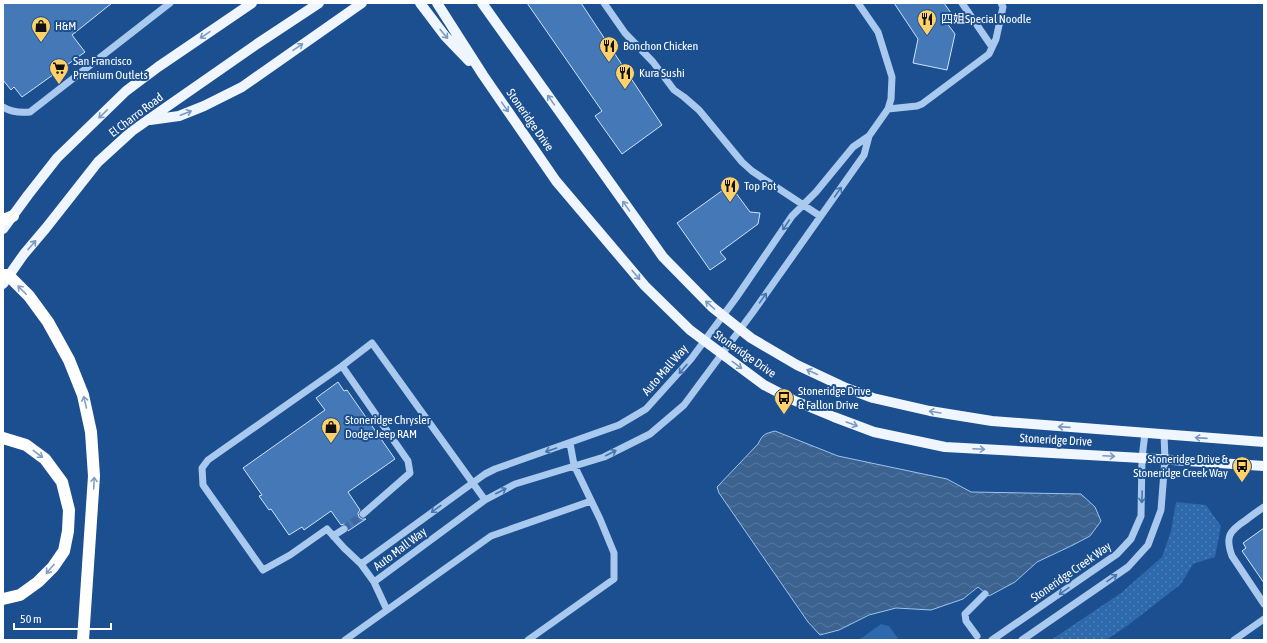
<svg xmlns="http://www.w3.org/2000/svg" width="1267" height="643" font-family="'Asap Condensed','Noto Sans SC',sans-serif">
	<defs>
		<pattern id="grass-dots" width="8" height="8" patternUnits="userSpaceOnUse"><rect width="8" height="8" fill="#2e69ad"/><path d="M2 2h.1M6 6h.1" fill="none" stroke="#4d80b9" stroke-width="1.8" stroke-linecap="round"/></pattern>
		<pattern id="water-waves" width="16" height="10" patternUnits="userSpaceOnUse"><rect width="16" height="10" fill="#3c6290"/><path d="M0 5q4-4 8 0t8 0" fill="none" stroke="#597aa1"/></pattern>
	</defs>
	<rect width="100%" height="100%" fill="#1b4f8f"/>
	<path fill="url(#grass-dots)" d="M1176,502L1206,505L1221,526L1215,557L1193,564L1181,584L1127,626L1106,640H1051L1121,593L1162,557L1171,531Z"/>
	<path fill="#2e69ad" d="M881,624L889,626L899,640H859Z"/>
	<path fill="url(#water-waves)" stroke="#9cc4f0" d="M775,431L838,456L947,479L971,492L1081,494L1095,507L1101,521L1090,536L1073,545L1037,562L1015,582L989,596L978,587L963,599L931,610L896,608L869,615L839,630L820,635L808,622L719,493L717,487L758,444C763,434 764,434 775,431Z"/>
	<path fill="#4478b7" stroke="#cfe3fa" d="M3,3H112L72,35L85,52L22,97L14,87L11,90L3,80Z
		M527,3H581L662,125L622,154L595,116L602,111Z
		M894,3H944L951,13L944,19L955,34L947,70L913,63L918,39Z
		M730,185L750,212L760,213L758,224L720,252L726,259L710,270L677,223Z
		M338,382L344,391L347,390L395,459L348,492L360,510L358,513L359,517L362,519H366L348,531V526L344,524L341,525L331,511L304,530L302,527L289,535L271,509L269,510L259,496L262,495L243,468L325,410L316,398Z
		M1264,528V583L1242,551L1246,548L1243,543Z"/>
	<g fill="none" stroke-linecap="round" stroke-linejoin="round">
		<path stroke="#3d69a0" stroke-width="7" stroke-dasharray="7 3.5" stroke-linecap="butt" d="M344,529L363,514"/>
		<path stroke="#a9c9ee" stroke-width="7" d="M604,3L625,33L653,62L674,90L684,97L699,110L742,162L752,171L820,216
			M962,3L992,47
			M3,107C11,112 20,113 30,112L170,3
			M888,109L917,106L922,104L989,54L996,39L1003,7L1001,3
			M342,366L372,343L485,500
			M1264,507C1258,511 1252,515 1246,520C1229,531 1225,537 1232,556L1264,604
			M363,514L410,473L408,461L342,366L208,460L202,468L203,485L263,570L290,555L327,529L344,548L361,564L374,582L485,500L515,484L604,457L650,434L684,405L753,312L864,155L869,136
			M333,536L344,529
			M361,564L485,474L495,469L619,425L646,409L691,359L736,298L792,216L816,192L853,147L869,136L888,109L891,99L892,77L878,32L858,3
			M374,582L387,610
			M977,636L966,621L965,614L985,594
			M345,640L491,536L591,501
			M528,640L614,579V553L600,519L574,465L570,443
			M992,640L1117,554L1131,539L1141,516L1142,458L1145,433
			M1022,640L1128,567L1148,545L1161,510L1165,459L1164,435
			M1234,640L1264,619"/>
		<path stroke="#f0f6ff" stroke-width="10" d="M420,3L445,36L469,61
			M437,3L483,75L556,181L645,286L690,330L764,385L793,400L834,417L874,432L945,447L1142,458L1264,466
			M482,3L663,257L712,307L751,338L797,365L846,388L873,398L930,411L992,421L1264,442
			M150,120L179,116L204,106L242,87L362,3
			M3,229L28,195L57,158L126,91L158,67L252,3
			M3,284L24,254L46,228L98,162L132,131L257,44L319,3"/>
		<path stroke="#fff" stroke-width="12" d="M3,220L13,216
			M3,275H8L29,296L48,322L69,360L83,395L91,432L94,476L83,640
			M3,438L26,445L45,459L62,482L69,510L68,531L64,551L53,567L38,582L20,595L3,599"/>
	</g>
	<defs><path id="oneway-shaft" d="M-6 0H5M1.5-3L5.5 0L1.5 3" fill="none" stroke-width="1.6" stroke-linecap="round" stroke-linejoin="round"/></defs>
	<g stroke="#7b9ac1">
		<use href="#oneway-shaft" transform="translate(444 34) rotate(50)"/>
		<use href="#oneway-shaft" transform="translate(205 35) rotate(146)"/>
		<use href="#oneway-shaft" transform="translate(298 47) rotate(-35)"/>
		<use href="#oneway-shaft" transform="translate(551 100) rotate(-125)"/>
		<use href="#oneway-shaft" transform="translate(505 107) rotate(55)"/>
		<use href="#oneway-shaft" transform="translate(186 113) rotate(-21)"/>
		<use href="#oneway-shaft" transform="translate(103 114) rotate(136)"/>
		<use href="#oneway-shaft" transform="translate(626 206) rotate(-125)"/>
		<use href="#oneway-shaft" transform="translate(32 245) rotate(-49)"/>
		<use href="#oneway-shaft" transform="translate(636 275) rotate(50)"/>
		<use href="#oneway-shaft" transform="translate(710 305) rotate(-138)"/>
		<use href="#oneway-shaft" transform="translate(737 365) rotate(36)"/>
		<use href="#oneway-shaft" transform="translate(812 372) rotate(-155)"/>
		<use href="#oneway-shaft" transform="translate(935 412) rotate(-171)"/>
		<use href="#oneway-shaft" transform="translate(852 424) rotate(20)"/>
		<use href="#oneway-shaft" transform="translate(1064 427) rotate(-176)"/>
		<use href="#oneway-shaft" transform="translate(1201 438) rotate(-176)"/>
		<use href="#oneway-shaft" transform="translate(979 449) rotate(3)"/>
		<use href="#oneway-shaft" transform="translate(1109 456) rotate(3)"/>
	</g>
	<g stroke="#4674ac">
		<use href="#oneway-shaft" transform="translate(838 192) rotate(-55)"/>
		<use href="#oneway-shaft" transform="translate(786 225) rotate(124)"/>
		<use href="#oneway-shaft" transform="translate(763 298) rotate(-55)"/>
		<use href="#oneway-shaft" transform="translate(683 369) rotate(130)"/>
		<use href="#oneway-shaft" transform="translate(551 450) rotate(161)"/>
		<use href="#oneway-shaft" transform="translate(611 453) rotate(-27)"/>
		<use href="#oneway-shaft" transform="translate(501 491) rotate(-27)"/>
		<use href="#oneway-shaft" transform="translate(1142 497) rotate(92)"/>
		<use href="#oneway-shaft" transform="translate(436 509) rotate(144)"/>
		<use href="#oneway-shaft" transform="translate(1112 578) rotate(-35)"/>
		<use href="#oneway-shaft" transform="translate(1064 591) rotate(145)"/>
	</g>
	<g stroke="#829ec1">
		<use href="#oneway-shaft" transform="translate(22 290) rotate(-135)"/>
		<use href="#oneway-shaft" transform="translate(85 402) rotate(-103)"/>
		<use href="#oneway-shaft" transform="translate(38 454) rotate(37)"/>
		<use href="#oneway-shaft" transform="translate(94 483) rotate(-87)"/>
		<use href="#oneway-shaft" transform="translate(50 569) rotate(131)"/>
	</g>
	<defs>
		<g id="restaurant-pin" transform="scale(1)"><path d="M0 17L-7.5 6A9.5 9.5 0 1 1 7.5 6Z" fill="#ffd166" stroke="#1b4f8f"/><path d="M-5-6h1v4h1v-4h1v4h1v-4h1v5L-1.5 .5V6h-2V.5L-5-1ZM5-6V6H3V1.5H1.5Q1.5-4 5-6Z" fill="#111"/></g>
		<g id="shop-pin" transform="scale(1)"><path d="M0 17L-7.5 6A9.5 9.5 0 1 1 7.5 6Z" fill="#ffd166" stroke="#1b4f8f"/><path d="M-5-2.5h2.3a2.7 3.5 0 0 1 5.4 0H5L5.5 6h-11ZM-1.5-2.5h3a1.5 2.3 0 0 0-3 0Z" fill="#111"/></g>
		<g id="supermarket-pin" transform="scale(1)"><path d="M0 17L-7.5 6A9.5 9.5 0 1 1 7.5 6Z" fill="#ffd166" stroke="#1b4f8f"/><path d="M-6-5.5h2.5l.6 2H6L4.5 2H-2.5L-4.4-4H-6ZM-1.5 3.2a1.3 1.3 0 1 0 .1 0ZM3 3.2a1.3 1.3 0 1 0 .1 0Z" fill="#111"/></g>
		<g id="bus-pin" transform="scale(1)"><path d="M0 17L-7.5 6A9.5 9.5 0 1 1 7.5 6Z" fill="#ffd166" stroke="#1b4f8f"/><path d="M-5-6H5V4H4V6H2V4H-2V6H-4V4H-5ZM-3.5-4V0h7V-4ZM-3.5 1.2v1.5H-2V1.2ZM2 1.2v1.5H3.5V1.2Z" fill="#111"/></g>
	</defs>
	<g fill-rule="evenodd">
		<use href="#restaurant-pin" x="927" y="19"/>
		<use href="#shop-pin" x="41" y="26"/>
		<use href="#restaurant-pin" x="609" y="46"/>
		<use href="#supermarket-pin" x="59" y="68"/>
		<use href="#restaurant-pin" x="625" y="73"/>
		<use href="#restaurant-pin" x="730" y="186"/>
		<use href="#bus-pin" x="784" y="398"/>
		<use href="#shop-pin" x="331" y="427"/>
		<use href="#bus-pin" x="1242" y="466"/>
	</g>
	<g text-anchor="middle" stroke-width="4" stroke-linejoin="round" paint-order="stroke">
		<g font-size="12" fill="#fff" stroke="#1b4f8f" text-anchor="start">
			<text x="941" y="23">四姐Special Noodle</text>
			<text x="55" y="30">H&amp;M</text>
			<text x="623" y="50">Bonchon Chicken</text>
			<text x="73" y="65">San Francisco<tspan x="73" dy="14">Premium Outlets</tspan></text>
			<text x="639" y="77">Kura Sushi</text>
			<text x="744" y="190">Top Pot</text>
			<text x="798" y="395">Stoneridge Drive<tspan x="798" dy="14">&amp; Fallon Drive</tspan></text>
			<text x="345" y="424">Stoneridge Chrysler<tspan x="345" dy="14">Dodge Jeep RAM</tspan></text>
			<text x="1228" y="463" text-anchor="end">Stoneridge Drive &amp;<tspan x="1228" dy="14">Stoneridge Creek Way</tspan></text>
		</g>
		<g font-size="12" fill="#fff" stroke="#1b4f8f">
			<text transform="translate(136 115) rotate(-37)" y="4">El Charro Road</text>
			<text transform="translate(530 120) rotate(55)" y="4">Stoneridge Drive</text>
			<text transform="translate(745 354) rotate(35)" y="4">Stoneridge Drive</text>
			<text transform="translate(665 370) rotate(-49)" y="4">Auto Mall Way</text>
			<text transform="translate(1056 440) rotate(3)" y="4">Stoneridge Drive</text>
			<text transform="translate(400 549) rotate(-37)" y="4">Auto Mall Way</text>
			<text transform="translate(1071 572) rotate(-35)" y="4">Stoneridge Creek Way</text>
		</g>
	</g>
	<rect width="1267" height="643" fill="none" stroke="#ffffff" stroke-width="8"/>
	<path d="M14 623v6h97v-6" fill="none" stroke="#ffffff" stroke-width="2"/>
	<text x="20" y="623" font-size="12" fill="#ffffff" stroke="#1b4f8f" stroke-width="3" paint-order="stroke">50 m</text>
</svg>
